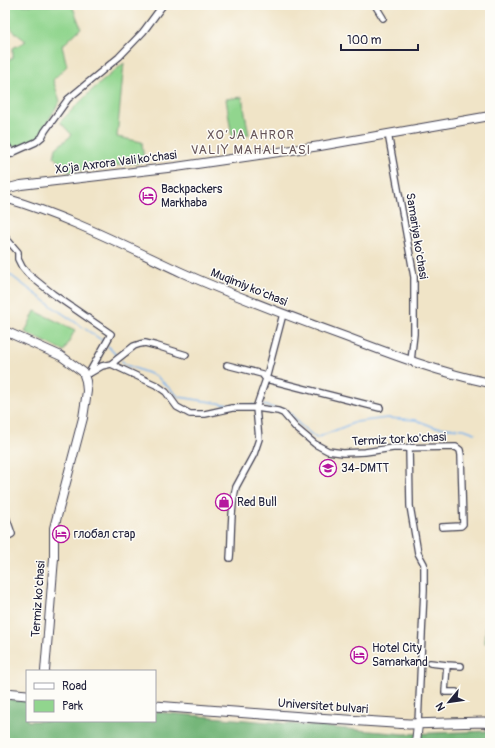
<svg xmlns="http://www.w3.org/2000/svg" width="495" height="748" font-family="Pangolin,sans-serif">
	<rect width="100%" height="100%" fill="#fdfcf7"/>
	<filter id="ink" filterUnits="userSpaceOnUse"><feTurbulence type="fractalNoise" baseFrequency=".025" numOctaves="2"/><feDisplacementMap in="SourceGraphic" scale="8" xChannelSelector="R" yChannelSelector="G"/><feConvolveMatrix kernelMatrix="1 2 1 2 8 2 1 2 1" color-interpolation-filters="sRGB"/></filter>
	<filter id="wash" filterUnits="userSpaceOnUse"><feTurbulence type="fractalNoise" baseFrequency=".012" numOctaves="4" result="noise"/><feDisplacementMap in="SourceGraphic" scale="16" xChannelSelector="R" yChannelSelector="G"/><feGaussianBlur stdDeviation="0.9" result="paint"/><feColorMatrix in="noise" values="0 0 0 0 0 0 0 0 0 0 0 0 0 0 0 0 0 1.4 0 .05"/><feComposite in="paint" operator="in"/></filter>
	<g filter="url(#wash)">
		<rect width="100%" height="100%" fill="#f0e4c7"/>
		<path fill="#91d58e" stroke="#5a7c64" d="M5,5H72L81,28L62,46L67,66L53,80L60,101L38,138L27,144L8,148L5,142V62L13,58V48L26,41C11,30 5,25 5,5Z
			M124,63L117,137L142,142L144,162L68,172L54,157L56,148L72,135L60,122L91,91Z
			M242,97L249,135L232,138L226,99Z
			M35,311L75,330L64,351L25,332Z
			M490,533V644L485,643Z"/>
		<path fill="#74b679" stroke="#4b6c5a" d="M5,699L27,701V721H155V712L404,734L490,731V743H37L5,740Z"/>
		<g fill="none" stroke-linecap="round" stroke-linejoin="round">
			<path stroke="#7db4ed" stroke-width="1.5" d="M5,271L53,307L103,341
				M108,346L116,355
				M122,361L126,365L156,376L179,397L231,405H254
				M263,405L274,408
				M279,409L291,414L299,424L316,438L356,422L387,418L416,420L434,427L464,429L475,433"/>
		</g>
	</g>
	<g filter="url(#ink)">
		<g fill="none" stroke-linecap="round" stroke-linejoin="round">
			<g stroke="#413f50" stroke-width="8">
				<path id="street" d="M375,5L383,18
					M389,133V139L414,277V334L411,361
					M5,142L12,154
					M5,156L36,142L42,137L45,131L68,99L119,57L143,32L163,5
					M5,237L18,252V259L22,267L28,274L53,294L111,334L89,373
					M111,364L156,385L166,392L177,407L190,414H205L232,408H256L278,411L283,413L296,428L315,444L328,451L343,453L365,452L393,448L456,447L460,450L461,455L463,524L461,526L442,527
					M227,365L262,374L266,379L380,408
					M90,373L102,366L111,364L134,346L140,344L145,343L157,346L186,355
					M409,447L410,506L418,553L424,564V590L418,724
					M5,514L12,534L5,538
					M230,558C232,534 230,510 236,487L254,454L259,439L256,408L266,379L283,314
					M430,663L447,665L445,692H456
					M447,665L461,666"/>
			</g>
			<g stroke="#413f50" stroke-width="10">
				<path id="secondary" d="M5,189L21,185L176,167L320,146L490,116
					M5,198C67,216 125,246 183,273C237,297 291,317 346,337C393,355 441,373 490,383
					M5,331L61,356L83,372L86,381L87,391L83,418L54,528V558L45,671
					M416,743L418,724"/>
			</g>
			<g stroke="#413f50" stroke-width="11">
				<path id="primary" d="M5,693L27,695
					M155,706L316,718L409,724L484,722L490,724"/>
			</g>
			<use href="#street" stroke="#fff" stroke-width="5.5"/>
			<use href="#secondary" stroke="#fff" stroke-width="8"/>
			<use href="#primary" stroke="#fff" stroke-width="9"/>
		</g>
	</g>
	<defs>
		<g id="hotel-ring" transform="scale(0.9)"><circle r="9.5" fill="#fdfcf7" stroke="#b5179e" stroke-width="1.5"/><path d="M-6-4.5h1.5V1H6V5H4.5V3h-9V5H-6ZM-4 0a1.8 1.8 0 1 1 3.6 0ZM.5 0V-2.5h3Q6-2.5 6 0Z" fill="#b5179e"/></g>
		<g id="school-ring" transform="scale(0.9)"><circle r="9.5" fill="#fdfcf7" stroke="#b5179e" stroke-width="1.5"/><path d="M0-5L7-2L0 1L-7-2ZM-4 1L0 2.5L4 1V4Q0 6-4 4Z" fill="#b5179e"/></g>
		<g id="shop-ring" transform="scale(0.9)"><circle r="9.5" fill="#fdfcf7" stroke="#b5179e" stroke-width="1.5"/><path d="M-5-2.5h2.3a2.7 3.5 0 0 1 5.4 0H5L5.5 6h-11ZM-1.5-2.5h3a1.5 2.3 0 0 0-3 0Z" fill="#b5179e"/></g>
	</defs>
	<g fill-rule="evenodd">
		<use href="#hotel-ring" x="148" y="196"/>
		<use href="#school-ring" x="328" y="468"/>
		<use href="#shop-ring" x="224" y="502"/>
		<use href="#hotel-ring" x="61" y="534"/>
		<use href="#hotel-ring" x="359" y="655"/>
	</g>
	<g text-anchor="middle" stroke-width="3" stroke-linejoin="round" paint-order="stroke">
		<g font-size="12" fill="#22223b" stroke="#fdfcf7">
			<text transform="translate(116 162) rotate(-7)" y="4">Xo'ja Axrora Vali ko'chasi</text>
			<text transform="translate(417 236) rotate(81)" y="4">Samariya ko'chasi</text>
			<text transform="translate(249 287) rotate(22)" y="4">Muqimiy ko'chasi</text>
			<text transform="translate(399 439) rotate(-3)" y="4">Termiz tor ko'chasi</text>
			<text transform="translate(38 599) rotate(-86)" y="4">Termiz ko'chasi</text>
			<text transform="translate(323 706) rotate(4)" y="4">Universitet bulvari</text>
		</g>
		<g font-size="12" fill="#22223b" stroke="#fdfcf7" text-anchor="start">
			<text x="161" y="193">Backpackers<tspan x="161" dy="14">Markhaba</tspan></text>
			<text x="341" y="472">34-DMTT</text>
			<text x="237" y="506">Red Bull</text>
			<text x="74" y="538">глобал стар</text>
			<text x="372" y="652">Hotel City<tspan x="372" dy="14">Samarkand</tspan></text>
		</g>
		<g font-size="13" letter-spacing="1" fill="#655458" stroke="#fdfcf7">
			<text x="251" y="139">XO‘JA AHROR<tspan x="251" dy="15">VALIY MAHALLASI</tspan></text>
		</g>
	</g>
	<rect width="495" height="748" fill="none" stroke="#fdfcf7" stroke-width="20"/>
	<rect x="26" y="670" width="130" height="52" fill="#fdfcf7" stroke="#a5a5ac"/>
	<rect x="34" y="683" width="20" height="6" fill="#ffffff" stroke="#a5a5ac"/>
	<text x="62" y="690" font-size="12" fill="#22223b">Road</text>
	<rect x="34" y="700" width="20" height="12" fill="#91d58e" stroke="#a5a5ac"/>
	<text x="62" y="710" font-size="12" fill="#22223b">Park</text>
	<g transform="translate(449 702) rotate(241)" stroke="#fdfcf7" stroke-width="3" paint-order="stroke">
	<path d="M0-3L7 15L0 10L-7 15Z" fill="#22223b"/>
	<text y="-6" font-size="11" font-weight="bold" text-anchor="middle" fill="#22223b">N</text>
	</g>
	<path d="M341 44v6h77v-6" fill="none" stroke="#22223b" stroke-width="2"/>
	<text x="347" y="44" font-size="12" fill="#22223b" stroke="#fdfcf7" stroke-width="3" paint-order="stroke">100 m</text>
</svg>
